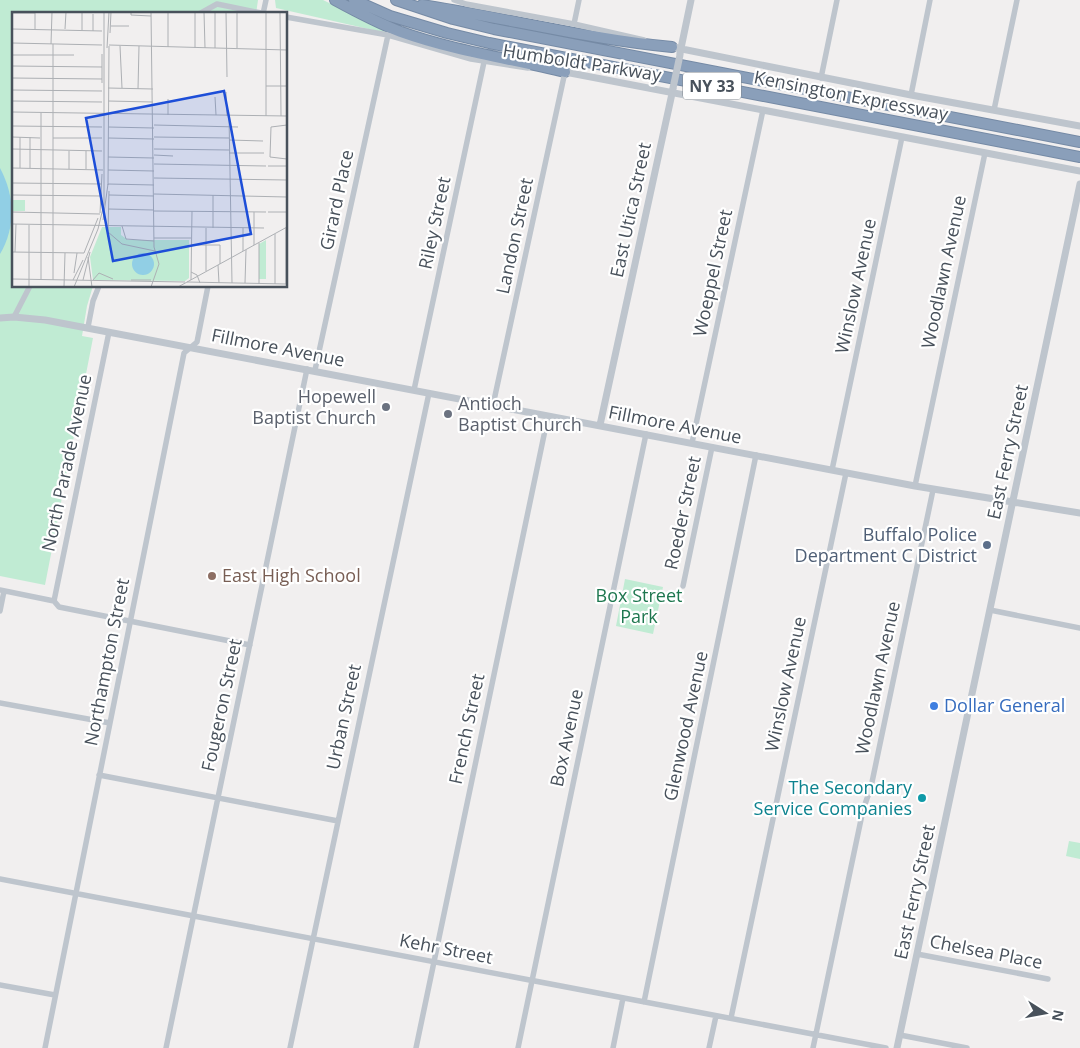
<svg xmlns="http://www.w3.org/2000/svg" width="1080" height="1048" font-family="'Open Sans',sans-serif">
	<rect width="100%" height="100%" fill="#f1efef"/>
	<path fill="#c0ebd3" d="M0,0H258L256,14H14V286H93L87,306L82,336L93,338L45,585L0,576Z
		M275,0H323L395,35L276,8Z
		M625,579L663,587L653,634L616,626Z
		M1069,841L1080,843V859L1066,856Z"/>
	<path fill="#91cfe5" d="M0,168C15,196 16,227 0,254Z"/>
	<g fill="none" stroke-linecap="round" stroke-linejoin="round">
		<g stroke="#758aa5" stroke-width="12">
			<path id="motorway" d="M335,0C357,12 378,23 401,32C454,51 511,59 565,72
				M354,0L390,16L447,33L489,43L1080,157
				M396,0L453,19L494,29L1080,142
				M422,5C506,18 588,39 672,47"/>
		</g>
		<path stroke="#bec5cd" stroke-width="5.5" d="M454,0L466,4L574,24L644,40
			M199,14L217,4L266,14
			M263,14L266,0
			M286,17L388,35L471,59L528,68
			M574,24L579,0
			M821,78L837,0
			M911,95L930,0
			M994,110L1017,0
			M14,317L30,286
			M88,327L93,301L99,286
			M315,370L388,35
			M414,390L484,62
			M493,405L565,72
			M692,443L763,110
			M832,470L902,137
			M915,486L985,153
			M683,586L712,447
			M0,590L54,601L59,607L250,645
			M54,601L109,332
			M990,610L1080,628
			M0,611L4,591
			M0,703L110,723
			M99,775L338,821
			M0,879L886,1048
			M917,954L1048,979
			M0,985L55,995
			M644,1002L756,455
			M731,1018L846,473
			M900,1035L967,1048
			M45,1048L184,353L197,342L208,286
			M166,1048L307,369
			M290,1048L429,393
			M416,1048L548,416
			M518,1048L646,434
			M613,1048L623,998
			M709,1048L716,1016
			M813,1048L863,810L871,787L933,490"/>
		<path stroke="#bec5cd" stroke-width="7" d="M672,47L911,95L1080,126
			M680,53L691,0
			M565,72L1080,171
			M0,318L14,317L45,320L915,486L1080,513
			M600,425L673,89
			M897,1048L1080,184"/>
		<use href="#motorway" stroke="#8a9fba" stroke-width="10"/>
		<path stroke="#bec5cd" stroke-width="7" d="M673,88L680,55"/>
	</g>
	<g fill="#6b7280" stroke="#fff" stroke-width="2">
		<circle cx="386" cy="407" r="5"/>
		<circle cx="448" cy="414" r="5"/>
	</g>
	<circle fill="#5c6f8a" stroke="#fff" stroke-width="2" cx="987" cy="545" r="5"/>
	<circle fill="#8d6e63" stroke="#fff" stroke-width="2" cx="212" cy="576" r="5"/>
	<circle fill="#3f7fe0" stroke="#fff" stroke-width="2" cx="934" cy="706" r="5"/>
	<circle fill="#0f9aa8" stroke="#fff" stroke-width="2" cx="922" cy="798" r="5"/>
	<g text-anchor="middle" stroke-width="4.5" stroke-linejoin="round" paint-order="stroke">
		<rect fill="#fff" stroke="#7f858c" stroke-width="1" x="683" y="72.5" width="58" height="27" rx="4"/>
		<g font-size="16" font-weight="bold" fill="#48515b">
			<text x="712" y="92">NY 33</text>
		</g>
		<g font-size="18" fill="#48515b" stroke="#fff">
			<text transform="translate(582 63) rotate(9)" y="6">Humboldt Parkway</text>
			<text transform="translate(851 96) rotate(11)" y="6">Kensington Expressway</text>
			<text transform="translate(337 200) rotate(-78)" y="6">Girard Place</text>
			<text transform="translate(631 210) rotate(-78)" y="6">East Utica Street</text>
			<text transform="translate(435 223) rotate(-78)" y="6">Riley Street</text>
			<text transform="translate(515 236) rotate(-78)" y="6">Landon Street</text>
			<text transform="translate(944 272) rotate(-78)" y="6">Woodlawn Avenue</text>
			<text transform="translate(713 273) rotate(-78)" y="6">Woeppel Street</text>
			<text transform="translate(856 286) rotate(-78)" y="6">Winslow Avenue</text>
			<text transform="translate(278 348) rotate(11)" y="6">Fillmore Avenue</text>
			<text transform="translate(675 425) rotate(11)" y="6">Fillmore Avenue</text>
			<text transform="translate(1008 452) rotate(-78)" y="6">East Ferry Street</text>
			<text transform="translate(67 463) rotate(-78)" y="6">North Parade Avenue</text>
			<text transform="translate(683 513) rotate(-78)" y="6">Roeder Street</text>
			<text transform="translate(107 662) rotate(-79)" y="6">Northampton Street</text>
			<text transform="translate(878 678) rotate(-78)" y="6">Woodlawn Avenue</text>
			<text transform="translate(786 684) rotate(-78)" y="6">Winslow Avenue</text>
			<text transform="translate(222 705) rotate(-78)" y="6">Fougeron Street</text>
			<text transform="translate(344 717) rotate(-78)" y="6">Urban Street</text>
			<text transform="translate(686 726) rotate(-78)" y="6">Glenwood Avenue</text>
			<text transform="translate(467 729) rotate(-78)" y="6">French Street</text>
			<text transform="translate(567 738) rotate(-78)" y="6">Box Avenue</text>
			<text transform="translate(915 892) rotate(-78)" y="6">East Ferry Street</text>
			<text transform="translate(446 949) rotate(11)" y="6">Kehr Street</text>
			<text transform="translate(986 952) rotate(11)" y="6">Chelsea Place</text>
		</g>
		<g font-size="18" fill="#5b616d" stroke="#fff" text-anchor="end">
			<text x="376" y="403">Hopewell<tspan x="376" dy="21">Baptist Church</tspan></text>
			<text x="458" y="410" text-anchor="start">Antioch<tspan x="458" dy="21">Baptist Church</tspan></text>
		</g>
		<g font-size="18" fill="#4e5e75" stroke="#fff" text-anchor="end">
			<text x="977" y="541">Buffalo Police<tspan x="977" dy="21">Department C District</tspan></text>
		</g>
		<g font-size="18" fill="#785e54" stroke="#fff" text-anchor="start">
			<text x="222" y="582">East High School</text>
		</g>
		<g font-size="18" fill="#1e774f" stroke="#fff">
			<text x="639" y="602">Box Street<tspan x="639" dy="21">Park</tspan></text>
		</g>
		<g font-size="18" fill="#366cbe" stroke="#fff" text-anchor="start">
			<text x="944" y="712">Dollar General</text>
		</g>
		<g font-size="18" fill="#0d838f" stroke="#fff" text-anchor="end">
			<text x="912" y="794">The Secondary<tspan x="912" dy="21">Service Companies</tspan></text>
		</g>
	</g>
	<g transform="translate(12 12)">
		<rect width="275" height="275" fill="#f1efef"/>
		<path d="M0,188H13V199H0ZM90,215H109V223L116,228H177V266L173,269L81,268L78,245ZM254,228V267H247V232Z" fill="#c0ebd3"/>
		<path d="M120 252a11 11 0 1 1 22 0a11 11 0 1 1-22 0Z" fill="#91cfe5"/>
		<path fill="none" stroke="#adb0b4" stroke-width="1" d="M119,0V3L139,4M139,0L142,235L147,252L139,275M156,0V35M183,0V36M192,0L193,36M203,0V36M214,0L215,65M225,0V36M254,0V104M268,0L269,104M0,1H23M99,14H117M0,17L90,19M23,17V1M53,17L54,0M70,18V0M81,19V2M98,21L99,0M0,31L90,33M39,32L40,0M97,33L275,38M108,34L110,76M95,36L97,0M90,42V71M0,43H62M0,54L90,55M0,66L90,67M254,74H275M96,76L141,77M126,77L127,34M0,78L90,79M214,80L215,104M203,85L204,103M156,87V103M0,89L90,90M96,89L141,90M0,100L275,104M217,104L220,271M275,105V123M142,113L226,115M275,113L259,115L258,145L275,147M0,114L90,115M96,115L142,116M0,125L28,126M8,125V156M18,125V156M142,125L217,126M41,126H90M96,126L142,127M217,128L251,129M0,137L90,139M142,137L217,138M57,139V157M217,141H252M142,143L161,144M96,145L142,146M142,152L254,154M256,154H275M0,156L91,158M74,157V139M96,158L142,159M142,166L275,168M0,171L90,172M96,172L142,173M96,173L97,34M97,179L96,220L110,232L143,239M142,182L275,185M0,183L90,184M97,183L142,184M201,183V216M96,197L142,198M142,199L254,200M0,200L88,202M242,200V233M256,200H275M88,201L90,162M91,208L96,172M0,212L252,216M110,214L114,227L142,229M194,216V259M231,216V239M142,226H179M179,233H208V252M0,240L72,241M3,240L4,212M72,241L86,206M76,245L80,275M206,253L207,271M179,260L185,263L188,271M62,261L65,241M0,267L173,270M29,268V101M41,268V32M61,268L71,248M71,268L78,240M81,268L87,261L101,267M119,268H139M179,268L180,199M175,270L275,272M233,271L234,238M247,272V231M263,272V222M274,272V216M17,275V213M52,275L53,241M62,275L86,217L92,192V0M166,275L275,215"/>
		<path fill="#1d4ed8" fill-opacity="0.15" stroke="#1d4ed8" stroke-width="2.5" d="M212,79L239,222L101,249L74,106Z"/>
		<rect width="275" height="275" fill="none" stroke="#48515b" stroke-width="2.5"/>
	</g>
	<g transform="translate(1045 1013) rotate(101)" stroke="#ffffff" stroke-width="4" paint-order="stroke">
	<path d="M0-4L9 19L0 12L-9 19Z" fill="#48515b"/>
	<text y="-8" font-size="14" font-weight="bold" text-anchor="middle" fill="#48515b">N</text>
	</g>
</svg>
